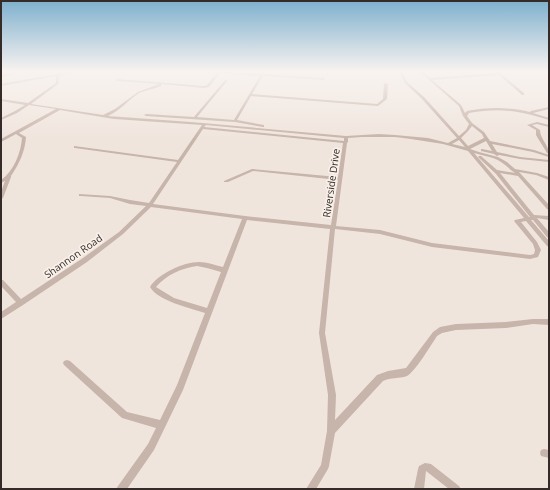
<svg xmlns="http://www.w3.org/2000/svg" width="550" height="490" font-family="'Open Sans',sans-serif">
	<rect width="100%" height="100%" fill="#f0e5dd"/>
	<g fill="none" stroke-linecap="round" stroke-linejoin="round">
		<path fill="#c7b4aa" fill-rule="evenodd" d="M19,71H24L1,77V75Z
			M75,71H81L59,76L58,84L31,104L103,115L115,109L138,92L159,84L117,81H116V79L204,86L207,85L217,73L203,71H218L261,74L263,71H265L264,74L324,78L325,79L324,80L263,76L252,94L377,104L383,99L384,84L386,83L388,84L387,99L378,106L251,96L237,120L264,125V127H263L235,122L146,116L144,115L146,114L194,117L226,79L227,80V81L197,117L234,120L260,76L220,73L209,87L204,88L161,84V86C154,89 146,90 139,93C128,100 120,111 108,116L191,122L346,136L379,134L395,135L428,138L448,143L457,138L422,99L405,83L399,71H401L407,82L424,97L459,136L466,130L469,124L463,116L459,106L419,71H422L430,78L497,73L495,71H509L500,73L524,93V95H522L499,75L432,80L461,105L465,113L467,111C488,107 509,107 530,112L531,111L549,107V109L533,113L549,118V120C520,111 500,107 469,113L467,116L472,123L484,132L490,141L534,150L549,155V157L533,152L492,144L497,152L520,157L549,160V162L520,159L499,155L497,156L494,154L481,151V149H482L492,151L486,141L470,149L479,152L498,157L507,162L515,169L537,173L549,177V180L536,175L519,172L549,205V210L547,209L518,176L500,173L534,215L549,216V220L537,218L549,232V238L547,237L533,220H531L549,241V247L547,246L526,221L521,222L537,242L541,250L538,257L530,259L432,247L380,234L335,229L325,333L336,395L335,420L377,375L388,371L406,368L433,332L440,327L456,324L506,322L533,319H549V325L533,324L506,328L456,330L442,333L437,336C431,345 415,372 407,376C399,379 391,377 383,381L335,433L329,466L328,469L316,489H306L321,465L327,431L328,395L319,333L330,229L247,220L183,390L154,450L127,489H116L118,486L148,444L156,428L122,418L64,365L63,363L64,361L67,360L70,361L127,412L160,420L177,385L205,313C190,308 158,301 150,287C158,274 183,262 199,262C207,262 215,265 223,267L242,219L151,207L123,234L87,262L23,305L1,319V312L16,302L1,286V280H3L21,299L83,258L119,232L146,206L130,204L110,198L81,196H79V194L110,196L130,200L149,203L177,162L75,148H74V146L178,160L202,125L114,119L60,110L19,133L26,137C25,152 19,164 11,176V177L3,198L1,199V192L5,181L1,183V180C14,171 21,152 22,138L16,134L1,142V139L56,109L29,105L17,113L1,120V118L15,111L25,105L1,101V99L28,103L56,83V76L1,86V84L57,74L58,73L59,74ZM206,125L344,138V141L204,127ZM472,126L482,134L484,138L468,146L461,138L468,131ZM203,129L343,143L338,177L252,169L224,181V182H228L253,171L338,180L331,225L245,216L153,204ZM362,137H395L411,139L443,144L468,151L524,218L515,220L514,221L533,244L535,250L534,254L530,255L432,243L380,230L336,226L347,143L348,142V138ZM459,140L465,147L452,144ZM474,153C480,155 487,156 493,158C502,161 508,168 515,173L497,170L481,156H479L478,157L496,174L530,217H529ZM197,266L207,268L221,272L207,308L174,298L156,287C166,275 182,268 197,266Z
			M545,71H549V73L545,72Z
			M537,122L549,125V127L537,124L532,125L540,130C540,139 549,145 549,154L547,153L536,135V130L527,125Z
			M544,449L549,450V458L541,456L540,453L541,450Z
			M425,463L431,464L459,486L461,489H449L426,471L424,489H414L418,469L419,466Z"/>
	</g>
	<linearGradient id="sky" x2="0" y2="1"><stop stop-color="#7eb0ce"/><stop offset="0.51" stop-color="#f8f3f0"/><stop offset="1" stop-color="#f8f3f0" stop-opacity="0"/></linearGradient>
	<rect width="550" height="140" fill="url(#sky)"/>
	<g text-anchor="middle" stroke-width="3.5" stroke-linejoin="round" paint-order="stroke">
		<g font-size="10" fill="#352c29" stroke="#f8f0e9">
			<text transform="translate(331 183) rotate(-82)" y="4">Riverside Drive</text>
			<text transform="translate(73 256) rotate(-35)" y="4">Shannon Road</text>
		</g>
	</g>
	<rect width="550" height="490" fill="none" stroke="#352c29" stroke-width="4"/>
</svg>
